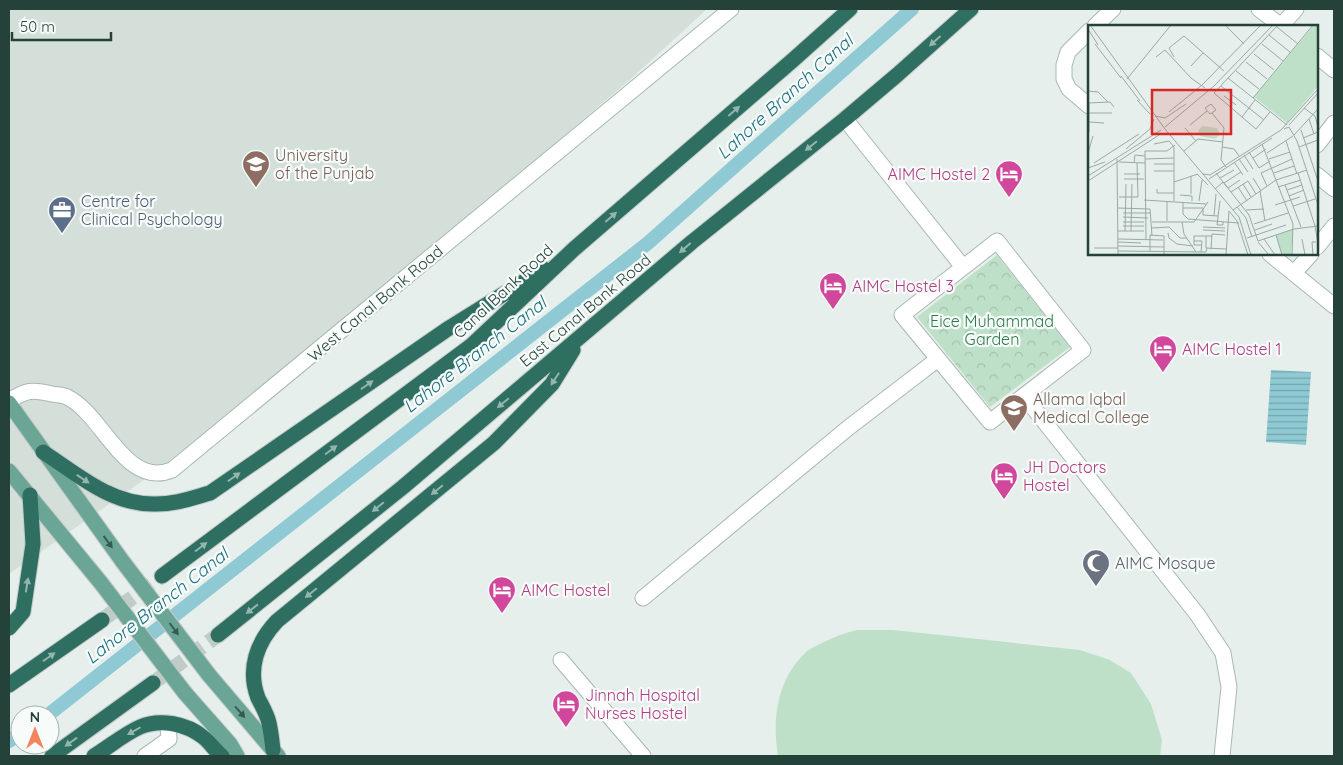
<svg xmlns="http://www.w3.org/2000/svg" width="1343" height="765" font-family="Quicksand,sans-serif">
	<defs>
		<pattern id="forest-crowns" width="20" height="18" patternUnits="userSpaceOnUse" patternTransform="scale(1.25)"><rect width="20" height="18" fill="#bfe0c8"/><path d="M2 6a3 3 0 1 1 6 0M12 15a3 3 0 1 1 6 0" fill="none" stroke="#a4c1ad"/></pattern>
		<pattern id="water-rules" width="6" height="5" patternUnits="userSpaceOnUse" patternTransform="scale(1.25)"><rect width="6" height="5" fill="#8ec9d4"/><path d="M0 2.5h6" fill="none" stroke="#74a5ad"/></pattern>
	</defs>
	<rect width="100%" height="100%" fill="#e6efeb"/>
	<path fill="#d4dfda" d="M9,9H707L634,76L371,301L283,369L161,468L9,574Z"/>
	<path fill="url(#forest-crowns)" d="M997,255L1070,347L990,407L917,317Z"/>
	<path fill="#bfe0c8" d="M857,630H893L1080,650L1110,660L1131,673L1151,704L1162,740L1160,756H778C772,719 777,680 805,653C807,650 811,649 814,647C829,639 841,634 857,630Z"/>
	<path fill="url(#water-rules)" d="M1271,370L1311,372L1306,445L1266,442Z"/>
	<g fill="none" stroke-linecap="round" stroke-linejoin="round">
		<path stroke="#8ec9d4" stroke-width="14" d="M48,715L648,243L912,9
			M9,741L20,734"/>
		<path stroke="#bfccc8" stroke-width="15" stroke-dasharray="15 8" stroke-linecap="butt" d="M102,620L162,576
			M153,683L218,635"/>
		<g stroke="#a8b8b2" stroke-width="17">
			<path id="street" d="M1259,9L1281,26
				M1095,26L1113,9
				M1281,26L1296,9
				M1089,31L1068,52L1064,65V79L1069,89L1089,106
				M1317,56L1334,70
				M845,119L963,267
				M1317,145L1334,123
				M1317,175L1334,189
				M997,241L1083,350L990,422L902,315Z
				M1317,247L1334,226
				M1270,254L1334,306
				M1294,273L1311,254
				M1024,396L1197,614L1223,653L1229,687L1222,756
				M9,401C26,390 32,389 52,394C57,395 63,395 67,397C103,414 125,489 172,470L731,9
				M643,598L848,428L938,359
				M561,660L643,756
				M145,756L169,739L168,723"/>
		</g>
		<g stroke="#c2cac8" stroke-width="17">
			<path id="primary" d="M9,403L123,562
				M9,471L101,583
				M209,675L278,756
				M185,693L230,744L237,756"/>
		</g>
		<g stroke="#c2cac8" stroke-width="17">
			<path id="highway" d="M43,452C77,474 110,504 153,504C173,505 192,498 210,493L449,328L544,269
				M162,576L472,345L574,249L793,60L850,9
				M9,628L23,612L33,544L30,495
				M218,635L403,487L692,242L845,119L897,75L971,9
				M9,685L102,620
				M273,750C272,741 271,732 269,723C267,714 262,706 258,698C247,669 257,642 277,621L494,443L552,384L573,350
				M52,756L153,683
				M94,756C109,747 124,734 140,727C160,718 187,724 203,737C210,742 215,751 222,756"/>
		</g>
		<use href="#street" stroke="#fff" stroke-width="15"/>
		<use href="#primary" stroke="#6aa596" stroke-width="15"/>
		<use href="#highway" stroke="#2f6f62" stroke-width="15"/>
		<g stroke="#c2cac8" stroke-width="17" stroke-linecap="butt">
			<path id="primary-bridge" d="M123,562L209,675
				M101,583L185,693"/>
		</g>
		<use href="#primary-bridge" stroke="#6aa596" stroke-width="15"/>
	</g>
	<defs><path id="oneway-solid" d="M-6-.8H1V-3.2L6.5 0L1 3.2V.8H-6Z" transform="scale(1.25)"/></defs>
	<g fill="#93b5ae">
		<use href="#oneway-solid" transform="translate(935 41) rotate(138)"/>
		<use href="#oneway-solid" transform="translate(734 111) rotate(-41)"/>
		<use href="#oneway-solid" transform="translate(811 146) rotate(141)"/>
		<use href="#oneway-solid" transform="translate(611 217) rotate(-41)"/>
		<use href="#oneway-solid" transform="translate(685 248) rotate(139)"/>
		<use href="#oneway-solid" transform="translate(555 379) rotate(123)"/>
		<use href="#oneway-solid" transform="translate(367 385) rotate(-35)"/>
		<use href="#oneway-solid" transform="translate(503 403) rotate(140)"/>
		<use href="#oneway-solid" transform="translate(331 450) rotate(-37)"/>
		<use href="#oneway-solid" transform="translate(234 477) rotate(-35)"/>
		<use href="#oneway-solid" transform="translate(83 479) rotate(33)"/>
		<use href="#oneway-solid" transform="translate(437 490) rotate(141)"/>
		<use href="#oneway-solid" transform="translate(378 507) rotate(141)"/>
		<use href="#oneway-solid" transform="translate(201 547) rotate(-37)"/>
		<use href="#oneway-solid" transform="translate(27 585) rotate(-81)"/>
		<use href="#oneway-solid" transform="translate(311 593) rotate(141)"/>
		<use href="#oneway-solid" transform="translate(252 609) rotate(142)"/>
		<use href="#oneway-solid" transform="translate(49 657) rotate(-35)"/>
		<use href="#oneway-solid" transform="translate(134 731) rotate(150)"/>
		<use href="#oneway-solid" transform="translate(71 742) rotate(144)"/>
	</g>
	<g fill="#365b51">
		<use href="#oneway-solid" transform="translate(108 542) rotate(54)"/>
		<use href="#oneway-solid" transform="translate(174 629) rotate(53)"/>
		<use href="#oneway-solid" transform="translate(240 712) rotate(49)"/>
	</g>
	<defs>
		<g id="university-pin" transform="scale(1.4375)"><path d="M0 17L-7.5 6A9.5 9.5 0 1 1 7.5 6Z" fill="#8d6e63" stroke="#f7fbf9"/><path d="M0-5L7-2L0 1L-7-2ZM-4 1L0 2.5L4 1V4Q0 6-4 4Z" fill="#fff"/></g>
		<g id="hotel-pin" transform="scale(1.4375)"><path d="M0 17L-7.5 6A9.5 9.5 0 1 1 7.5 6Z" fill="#d1479c" stroke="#f7fbf9"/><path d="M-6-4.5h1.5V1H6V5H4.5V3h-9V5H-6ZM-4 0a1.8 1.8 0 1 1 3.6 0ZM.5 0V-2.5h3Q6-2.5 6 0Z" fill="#fff"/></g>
		<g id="office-pin" transform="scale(1.4375)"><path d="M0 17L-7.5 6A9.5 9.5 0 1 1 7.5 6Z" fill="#5c6f8a" stroke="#f7fbf9"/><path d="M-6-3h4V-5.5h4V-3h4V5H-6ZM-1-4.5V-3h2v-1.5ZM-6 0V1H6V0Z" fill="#fff"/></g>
		<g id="mosque-pin" transform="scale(1.4375)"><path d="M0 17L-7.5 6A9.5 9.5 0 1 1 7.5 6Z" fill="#6b7280" stroke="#f7fbf9"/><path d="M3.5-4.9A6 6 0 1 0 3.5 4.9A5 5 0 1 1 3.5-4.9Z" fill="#fff"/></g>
	</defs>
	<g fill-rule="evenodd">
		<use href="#university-pin" x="256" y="164"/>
		<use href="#hotel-pin" x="1009" y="174"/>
		<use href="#office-pin" x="62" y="210"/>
		<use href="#hotel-pin" x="833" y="286"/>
		<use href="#hotel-pin" x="1163" y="349"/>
		<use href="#university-pin" x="1014" y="408"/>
		<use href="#hotel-pin" x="1004" y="476"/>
		<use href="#mosque-pin" x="1096" y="563"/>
		<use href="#hotel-pin" x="502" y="590"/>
		<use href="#hotel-pin" x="566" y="704"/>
	</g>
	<g text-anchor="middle" stroke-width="4.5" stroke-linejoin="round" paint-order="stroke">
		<g font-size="16" fill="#785e54" stroke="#f7fbf9" text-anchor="start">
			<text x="275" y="161">University<tspan x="275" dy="18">of the Punjab</tspan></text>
			<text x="1033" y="405">Allama Iqbal<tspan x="1033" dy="18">Medical College</tspan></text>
		</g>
		<g font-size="16" fill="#b23c85" stroke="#f7fbf9" text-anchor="start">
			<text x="990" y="180" text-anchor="end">AIMC Hostel 2</text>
			<text x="852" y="292">AIMC Hostel 3</text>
			<text x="1182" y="355">AIMC Hostel 1</text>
			<text x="1023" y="473">JH Doctors<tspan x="1023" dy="18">Hostel</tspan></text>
			<text x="521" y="596">AIMC Hostel</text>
			<text x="585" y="701">Jinnah Hospital<tspan x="585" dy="18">Nurses Hostel</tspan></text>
		</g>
		<g font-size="16" fill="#4e5e75" stroke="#f7fbf9" text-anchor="start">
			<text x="81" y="207">Centre for<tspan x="81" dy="18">Clinical Psychology</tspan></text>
		</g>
		<g font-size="16" fill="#24423a" stroke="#f7fbf9">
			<text transform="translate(503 291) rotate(-43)" y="6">Canal Bank Road</text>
			<text transform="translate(375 303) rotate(-40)" y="6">West Canal Bank Road</text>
			<text transform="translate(585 310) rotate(-40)" y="6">East Canal Bank Road</text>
		</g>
		<g font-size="16" fill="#2d7a4b" stroke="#f7fbf9">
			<text x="992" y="327">Eice Muhammad<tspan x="992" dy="18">Garden</tspan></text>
		</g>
		<g font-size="16" fill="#5b616d" stroke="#f7fbf9" text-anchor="start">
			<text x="1115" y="569">AIMC Mosque</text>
		</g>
		<g font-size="18" font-style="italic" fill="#1c6f80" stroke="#f7fbf9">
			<text transform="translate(785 97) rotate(-42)" y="6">Lahore Branch Canal</text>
			<text transform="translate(475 355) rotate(-38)" y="6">Lahore Branch Canal</text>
			<text transform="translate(157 606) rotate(-38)" y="6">Lahore Branch Canal</text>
		</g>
	</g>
	<g transform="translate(1088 25)">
		<rect width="230" height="230" fill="#e6efeb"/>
		<path d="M226,0H230V61L199,98L166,72Z" fill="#bfe0c8"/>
		<path d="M205,204L203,230H194L188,210Z" fill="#bfe0c8"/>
		<path d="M114,101L129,103L132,110L127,114L112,111L110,106Z" fill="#bfe0c8"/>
		<path fill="none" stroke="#98aaa4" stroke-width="1" d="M2,0L77,104L151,192L163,230M137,0L156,19M189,2L210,19M0,4L10,20M181,10L203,28M7,19L33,53M174,19L195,36M166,29L186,45M68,32L77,25L103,53L117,63M86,32L81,23L96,11L136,46M158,37L179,54M103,41L115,28M148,46L171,64M33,51L52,76M140,53L199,100M39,54L83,0M133,61L176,95M0,66L10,67L20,77M136,71L148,80M165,73L225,0M49,75L62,89M0,78L22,77L26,82M123,79L128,85L122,89L117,83ZM216,83L227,91L230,102M81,87L114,60L173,0M182,87L168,104L126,68L190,0M0,88H24M124,88L136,103L133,135L138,142M67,91L77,93L98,79M154,92L167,75M221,94L226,109M1,97L16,98M102,100L119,86M201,100L230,68M77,102L126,61L185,0M97,103L108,116M196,104L201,102L209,116L230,180M213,105L230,156M1,107V78M206,110L230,84M215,113L230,107M198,116L209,149M66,119L81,116L86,122V176M174,119L205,199L204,230M134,122L146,124L151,131M211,122L230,115M38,124L62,104L66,94M96,126L110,114L135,117M161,127L171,143L182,136M0,128L5,111M179,128L205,111M156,130L165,144M165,133L178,124M29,134L30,230M57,134L86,133M151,134L160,147M181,134L202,127M31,137L57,138M146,137L155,150M6,138L51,109M46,138L47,130L57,131M66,139H86M0,143L17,137M66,146H86M128,148L161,190L170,216M186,148L206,141M210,148L227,201M36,149H52M109,149L120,160M115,149L122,150L193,105L230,64M0,151L73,105M132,153L146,145M165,153L173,166M36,154H56M121,154L184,113M0,156L71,110M86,157L110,149M136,158L153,147M155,159L163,172M197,160L213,202M179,161L173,148L204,134M150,162L159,176M190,162L213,155M69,164V168H86M127,164L135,157L140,163L152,155M199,165L214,160M172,166L177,196M143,167L160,156L168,169M103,169V151M92,170L104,171V176M201,171L216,165M31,172H50L49,138M56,175L118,179M111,176L114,155M132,176L129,200H135V197M95,178V189L100,194L151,198M187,180L212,172M205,181L227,174M149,182L158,193L164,212M30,183L62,184L64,211M95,183H115M115,184V190L130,191M145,185L188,155L219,145M158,185L176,184M35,188H62M126,191L128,169M35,192L60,193M79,196V176M35,197H56M64,197H106L120,177M94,197L96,209L108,227M166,199L200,188M35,201H56M227,201L230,218M115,202L137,203M64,203L81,202L92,213H99M115,205L137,206M167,205L184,199M30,206H56M37,206L38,159M43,206L44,159M80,208L81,213L89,219L105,221M188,210L194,230M118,211V223L138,224M159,213L198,200M30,214L75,215M58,214L57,126H79L87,120M176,214L187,230M214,214L217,230M106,216H114L113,227M170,216L206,204L230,201M30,217L53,218M170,217L181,230M113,220H106V211H124M30,221L76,222M6,223H30M123,224L124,209L137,210M30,226L118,227L119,223M62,226V210L76,211V230M138,230L141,186L149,196L160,230M225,230L224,217H228"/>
		<path fill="#d62828" fill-opacity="0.15" stroke="#d62828" stroke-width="2.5" d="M64,65H143V109H64Z"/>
		<rect width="230" height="230" fill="none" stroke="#24423a" stroke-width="2.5"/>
	</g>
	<rect width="1343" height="765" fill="none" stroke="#24423a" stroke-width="20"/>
	<g transform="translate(35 730)"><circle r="24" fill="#f7fbf9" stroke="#a3b1ad"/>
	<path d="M0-4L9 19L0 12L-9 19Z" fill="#f4845f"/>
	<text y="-8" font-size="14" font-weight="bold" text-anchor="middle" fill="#24423a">N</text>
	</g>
	<path d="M12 32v8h99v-8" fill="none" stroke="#24423a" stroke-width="2.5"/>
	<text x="20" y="32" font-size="15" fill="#24423a" stroke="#f7fbf9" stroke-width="4" paint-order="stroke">50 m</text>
</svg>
